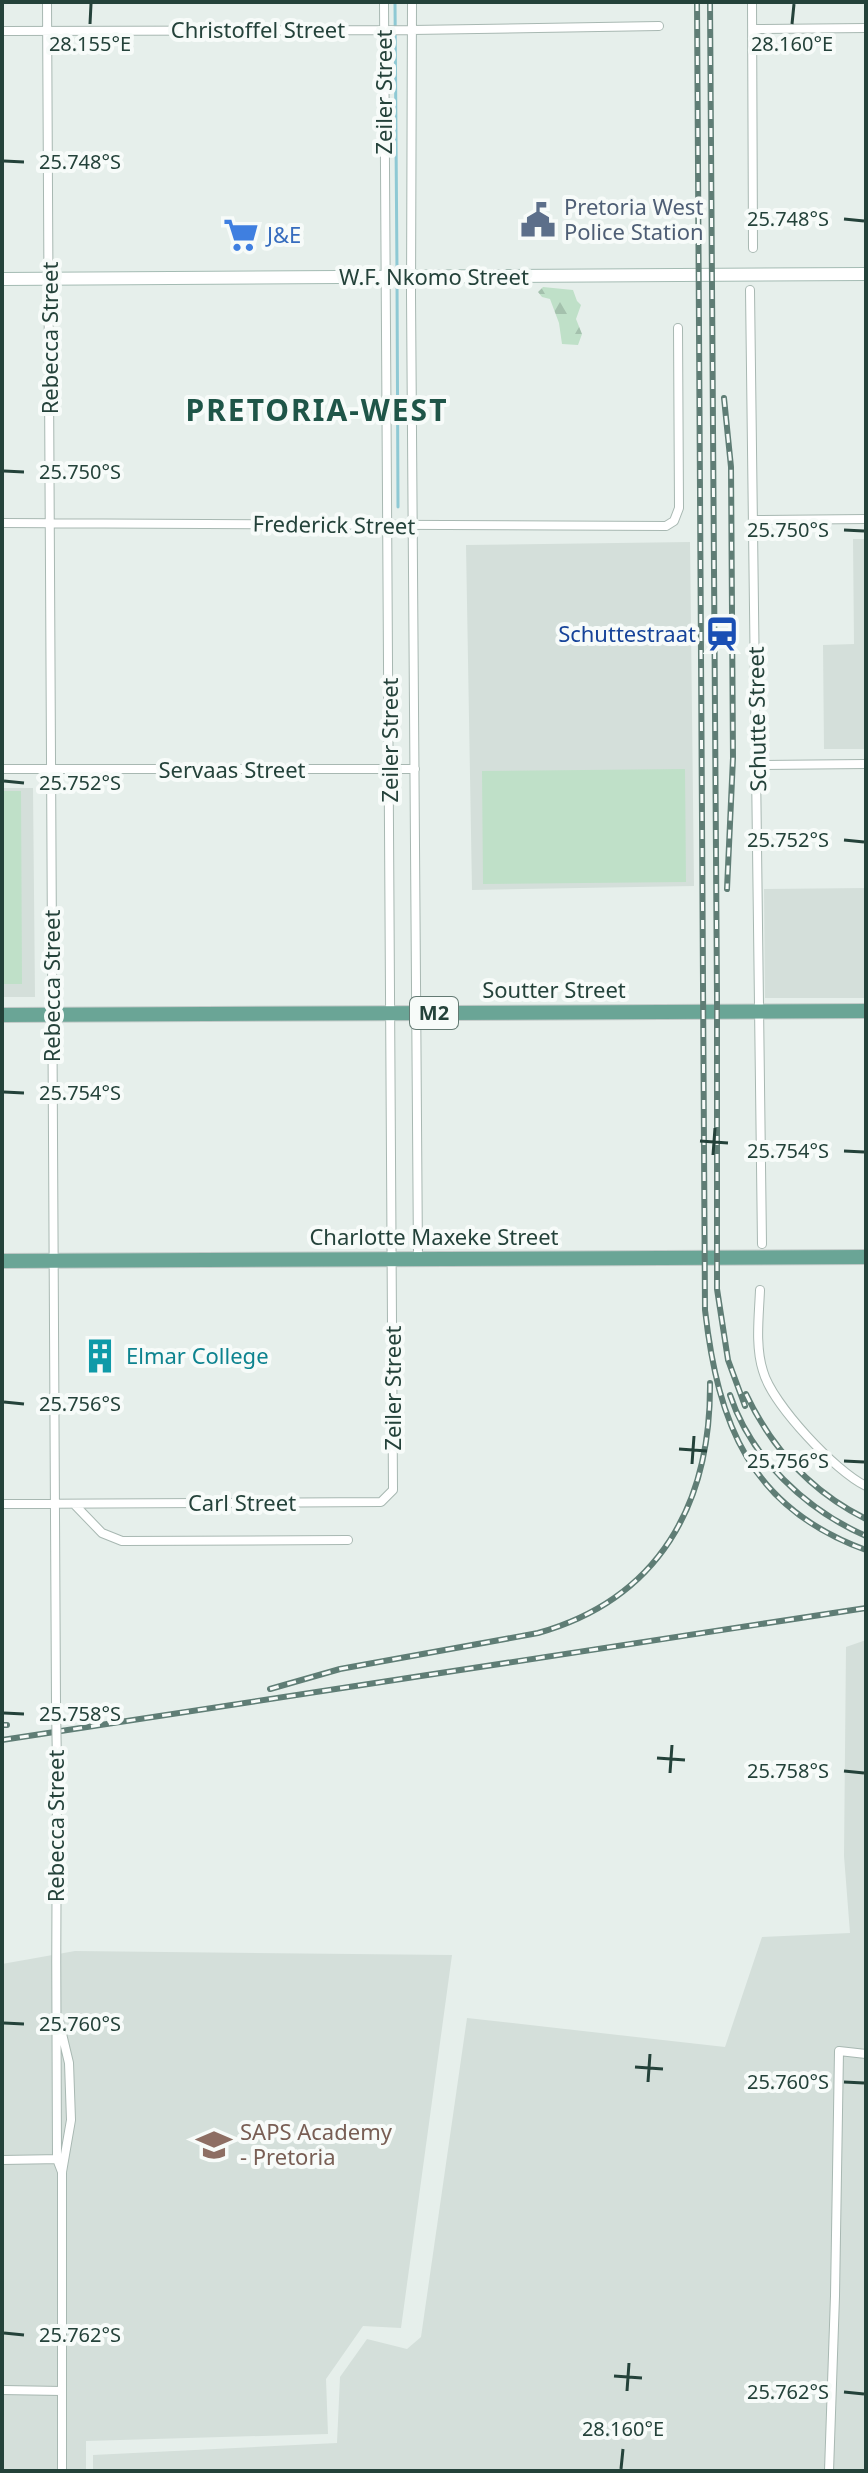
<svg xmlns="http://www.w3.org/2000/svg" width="868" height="2473" font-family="'Noto Sans',sans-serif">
	<defs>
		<pattern id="forest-firs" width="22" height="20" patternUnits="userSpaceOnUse" patternTransform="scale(2)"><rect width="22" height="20" fill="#bfe0c8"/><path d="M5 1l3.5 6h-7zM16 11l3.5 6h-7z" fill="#a4c1ad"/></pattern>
	</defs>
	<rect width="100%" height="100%" fill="#e6efeb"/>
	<path fill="#d4dfda" d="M853,539H866V749H824L823,645L854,644Z
		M690,542L694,886L472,890L466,545Z
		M2,788H33L35,997H2Z
		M866,888V998H765L764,889Z
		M866,1640V2471H93V2455L337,2443L340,2377L367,2339L407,2349L421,2337L467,2018L725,2047L762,1937L850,1933L844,1856L846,1647Z
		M75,1951L452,1955L401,2328L363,2326L326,2379L328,2434L86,2441V2471H2V1964Z"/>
	<path fill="#bfe0c8" d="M685,769L686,882L483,884L482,771Z
		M2,791H21L22,984H2Z"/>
	<path fill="url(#forest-firs)" d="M543,287L573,290L577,301L581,305L576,319L582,334L578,345L562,344L559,323L550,299L542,297L538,292Z"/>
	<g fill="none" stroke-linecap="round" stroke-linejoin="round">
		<path stroke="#8ec9d4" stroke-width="3" d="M395,2L397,271
			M397,279L398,507"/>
		<g stroke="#a8b8b2" stroke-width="10">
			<path id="street" d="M47,2L56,1704
				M412,2L411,295L418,1259
				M752,2L753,248
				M753,29L866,28
				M2,31L412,30L659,26
				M750,290L762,1244
				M754,520L866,519
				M2,523L666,526L674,521L679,508L678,328
				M757,765L866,764
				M2,769H415
				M760,1290C759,1316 755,1346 763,1371C772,1404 836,1472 866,1486
				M2,1504L381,1502L393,1490L384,2
				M74,1504L102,1533L122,1541L348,1540
				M57,1767C56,1898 56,2028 57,2159L62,2172
				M58,2017L69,2063L71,2120L62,2172V2471
				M2,2160L61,2159
				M2,2390L62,2391
				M829,2471L835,2296L839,2051L866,2054"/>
		</g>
		<g stroke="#a4bbb3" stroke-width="14">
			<path id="secondary" d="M2,279L866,274"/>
		</g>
		<g stroke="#c2cac8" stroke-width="16">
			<path id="primary" d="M2,1015L866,1011
				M2,1261L866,1257"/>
		</g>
		<use href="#street" stroke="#fff" stroke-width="8"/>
		<use href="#secondary" stroke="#fff" stroke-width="12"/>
		<use href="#primary" stroke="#6aa596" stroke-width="14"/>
		<g stroke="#5f7d75" stroke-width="6">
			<path id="rail" d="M697,2L705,1310C718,1424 750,1508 866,1550
				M710,2L717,996V1289L728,1360L745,1406
				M724,398L731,467L733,758L727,889
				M746,1394C772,1449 812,1492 866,1519
				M730,1395C751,1458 806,1510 866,1536
				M270,1689L340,1669L538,1633C659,1599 711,1504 710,1383
				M2,1725H7
				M2,1740L866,1608"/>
		</g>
		<use href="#rail" stroke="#f7fbf9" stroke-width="3" stroke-dasharray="9" stroke-linecap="butt"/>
		<g stroke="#a8b8b2" stroke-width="10" stroke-linecap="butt">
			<path id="street-bridge" d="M56,1704L57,1767"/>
		</g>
		<use href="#street-bridge" stroke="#fff" stroke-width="8"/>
	</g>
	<path fill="none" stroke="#24423a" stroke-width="3" d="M90,24L91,4M792,24L794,4M4,161L24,162M844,219L864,221M4,471L24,472M844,530L864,531M4,781L24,783M844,840L864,842M4,1092L24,1093M700,1141L728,1143M844,1151L864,1152M713,1155L715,1128M4,1402L24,1404M679,1449L707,1451M844,1461L864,1462M692,1464L694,1436M4,1713L24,1714M657,1758L685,1760M844,1771L864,1773M670,1773L672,1745M4,2023L24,2024M635,2067L663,2069M648,2082L650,2054M844,2082L864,2083M4,2333L24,2335M614,2376L642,2378M627,2391L629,2363M844,2392L864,2394M621,2469L623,2449"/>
	<defs>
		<g id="civic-bare" transform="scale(2.76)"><path d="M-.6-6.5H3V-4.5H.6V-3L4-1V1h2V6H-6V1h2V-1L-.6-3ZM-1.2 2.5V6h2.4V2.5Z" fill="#5c6f8a" stroke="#f7fbf9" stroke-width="2.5" paint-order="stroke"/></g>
		<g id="supermarket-bare" transform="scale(2.76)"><path d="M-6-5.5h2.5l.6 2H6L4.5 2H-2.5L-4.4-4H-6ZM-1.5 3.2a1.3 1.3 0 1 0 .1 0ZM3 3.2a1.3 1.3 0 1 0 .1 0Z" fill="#3f7fe0" stroke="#f7fbf9" stroke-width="2.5" paint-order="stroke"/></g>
		<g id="station-bare" transform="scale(2.76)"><path d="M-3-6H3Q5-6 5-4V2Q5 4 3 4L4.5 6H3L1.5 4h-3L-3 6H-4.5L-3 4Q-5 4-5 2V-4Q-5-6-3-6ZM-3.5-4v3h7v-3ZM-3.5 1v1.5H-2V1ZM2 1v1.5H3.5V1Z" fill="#1a4fb4" stroke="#f7fbf9" stroke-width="2.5" paint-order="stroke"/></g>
		<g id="building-bare" transform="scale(2.76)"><path d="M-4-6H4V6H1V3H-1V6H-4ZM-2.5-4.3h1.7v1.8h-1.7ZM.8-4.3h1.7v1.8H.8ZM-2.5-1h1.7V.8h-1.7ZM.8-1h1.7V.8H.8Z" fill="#0f9aa8" stroke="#f7fbf9" stroke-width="2.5" paint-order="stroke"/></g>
		<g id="university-bare" transform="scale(2.76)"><path d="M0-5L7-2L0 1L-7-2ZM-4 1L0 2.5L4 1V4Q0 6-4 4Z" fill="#8d6e63" stroke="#f7fbf9" stroke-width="2.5" paint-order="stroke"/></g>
	</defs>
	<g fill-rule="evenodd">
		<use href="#civic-bare" x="538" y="220"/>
		<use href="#supermarket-bare" x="241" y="235"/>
		<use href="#station-bare" x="722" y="634"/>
		<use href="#building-bare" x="100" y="1356"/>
		<use href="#university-bare" x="214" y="2145"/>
	</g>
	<g text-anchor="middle" stroke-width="8" stroke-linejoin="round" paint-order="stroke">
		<rect fill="#f7fbf9" stroke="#637a73" stroke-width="2" x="410" y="997" width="48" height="32" rx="6"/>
		<g font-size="20" font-weight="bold" fill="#24423a">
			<text x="434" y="1020">M2</text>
		</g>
		<g font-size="22" fill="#24423a" stroke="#f7fbf9">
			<text x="258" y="38">Christoffel Street</text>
			<text transform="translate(384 92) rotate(-90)" y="8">Zeiler Street</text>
			<text x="434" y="285">W.F. Nkomo Street</text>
			<text transform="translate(50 338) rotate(-90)" y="8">Rebecca Street</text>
			<text transform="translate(334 525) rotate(1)" y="8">Frederick Street</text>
			<text transform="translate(757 719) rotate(-91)" y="8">Schutte Street</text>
			<text transform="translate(390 740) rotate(-90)" y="8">Zeiler Street</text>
			<text x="232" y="778">Servaas Street</text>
			<text transform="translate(52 986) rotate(-90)" y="8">Rebecca Street</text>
			<text x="554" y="998">Soutter Street</text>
			<text x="434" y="1245">Charlotte Maxeke Street</text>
			<text transform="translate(393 1388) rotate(-90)" y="8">Zeiler Street</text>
			<text x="242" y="1511">Carl Street</text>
			<text transform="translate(56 1826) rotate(-90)" y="8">Rebecca Street</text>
		</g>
		<g font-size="22" fill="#4e5e75" stroke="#f7fbf9" text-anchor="start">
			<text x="564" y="215">Pretoria West<tspan x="564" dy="25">Police Station</tspan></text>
		</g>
		<g font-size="22" fill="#366cbe" stroke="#f7fbf9" text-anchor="start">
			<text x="267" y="243">J&amp;E</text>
		</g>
		<g font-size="22" fill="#164399" stroke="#f7fbf9" text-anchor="end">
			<text x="696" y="642">Schuttestraat</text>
		</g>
		<g font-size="22" fill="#0d838f" stroke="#f7fbf9" text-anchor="start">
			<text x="126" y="1364">Elmar College</text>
		</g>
		<g font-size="22" fill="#785e54" stroke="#f7fbf9" text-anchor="start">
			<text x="240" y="2140">SAPS Academy<tspan x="240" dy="25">- Pretoria</tspan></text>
		</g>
		<g font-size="30" font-weight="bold" letter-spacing="2" fill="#1f5548" stroke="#f7fbf9">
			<text x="317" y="421">PRETORIA-WEST</text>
		</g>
	</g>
	<g font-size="20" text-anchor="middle" fill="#24423a" stroke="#f7fbf9" stroke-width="8" stroke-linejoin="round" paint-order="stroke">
		<text x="90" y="51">28.155°E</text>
		<text x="792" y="51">28.160°E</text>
		<text x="80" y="169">25.748°S</text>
		<text x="788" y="226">25.748°S</text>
		<text x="80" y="479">25.750°S</text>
		<text x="788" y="537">25.750°S</text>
		<text x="80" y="790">25.752°S</text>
		<text x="788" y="847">25.752°S</text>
		<text x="80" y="1100">25.754°S</text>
		<text x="788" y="1158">25.754°S</text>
		<text x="80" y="1411">25.756°S</text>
		<text x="788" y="1468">25.756°S</text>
		<text x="80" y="1721">25.758°S</text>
		<text x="788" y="1778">25.758°S</text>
		<text x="80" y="2031">25.760°S</text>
		<text x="788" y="2089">25.760°S</text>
		<text x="80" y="2342">25.762°S</text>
		<text x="788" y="2399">25.762°S</text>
		<text x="623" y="2436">28.160°E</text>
	</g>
	<rect width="868" height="2473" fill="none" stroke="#24423a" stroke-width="8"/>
</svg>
